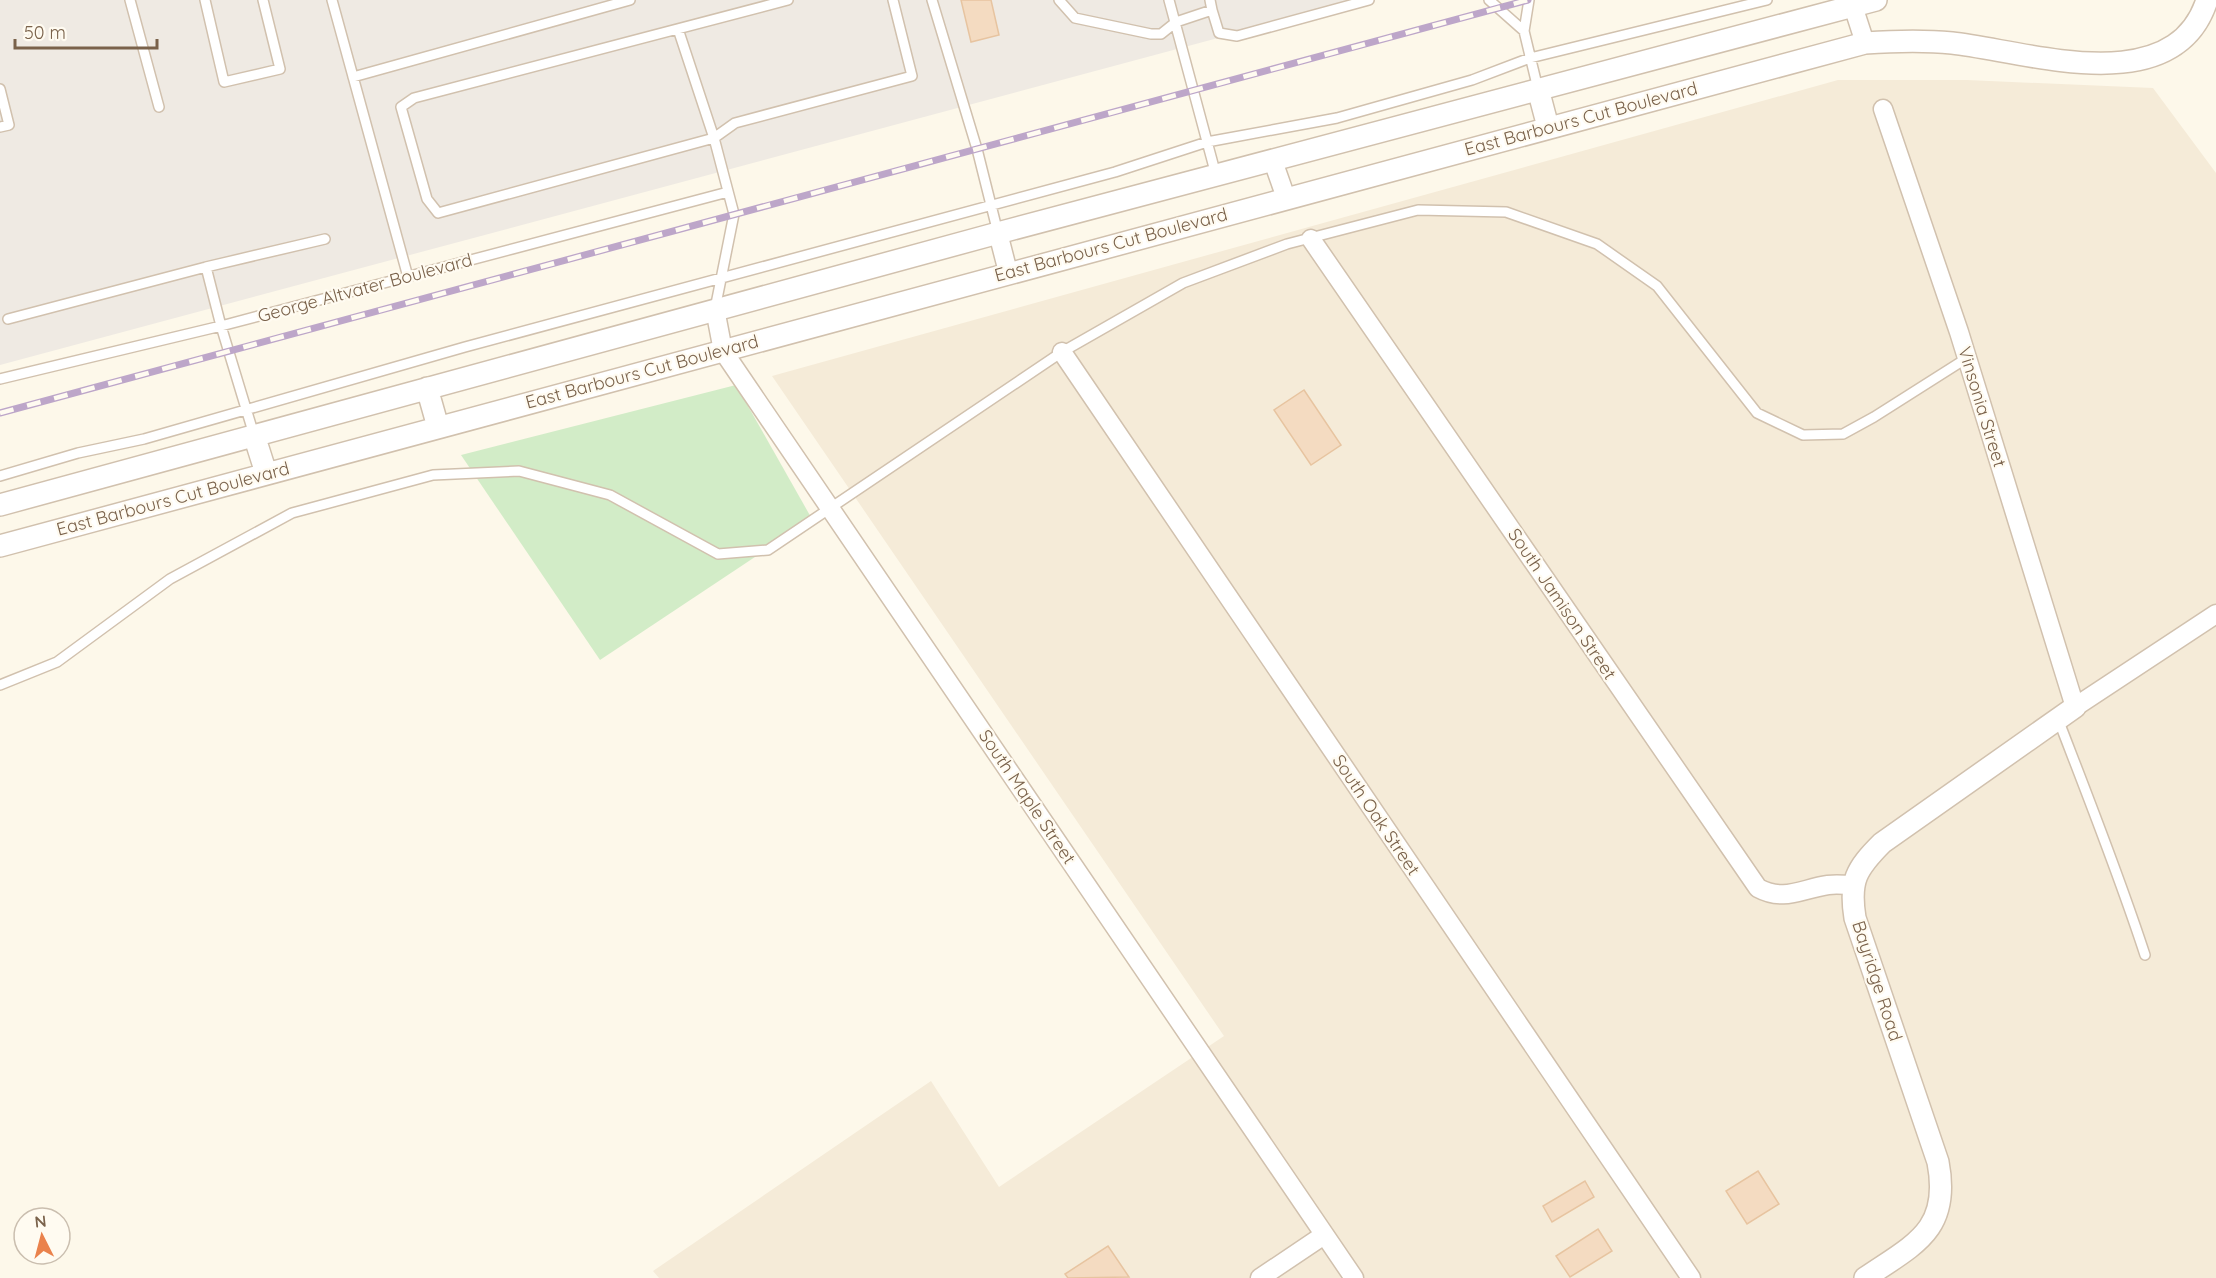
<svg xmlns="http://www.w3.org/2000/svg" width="2216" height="1278" font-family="Quicksand,sans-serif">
	<rect width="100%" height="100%" fill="#fdf8ea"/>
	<path fill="#f5ebd8" d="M1838,80H1967L2153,88L2216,173V1278H659L653,1271L931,1081L999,1187L1224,1036L772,376Z"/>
	<path fill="#efeae3" d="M0,0H1360L0,365Z"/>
	<path fill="#d2ecc7" d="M736,385L812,519L600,660L461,455Z"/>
	<path fill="#f4dbc1" stroke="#e7c4a0" stroke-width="1.5" d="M961,0H991L999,35L971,42Z
		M1304,390L1341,445L1311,465L1274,410Z
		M1758,1171L1779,1204L1747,1224L1726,1191Z
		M1585,1181L1594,1197L1552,1222L1543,1206Z
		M1598,1229L1612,1251L1570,1277L1556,1256Z
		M1108,1246L1129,1277L1068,1278L1065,1274Z"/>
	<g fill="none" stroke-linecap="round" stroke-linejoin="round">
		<g stroke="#d1c1ae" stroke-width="12">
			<path id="service" d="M130,0L159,107
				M205,0L224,82L280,69L263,0
				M332,0L408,277
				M788,0L414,98L401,107L427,199L438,213L714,138L735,123L912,76L893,0
				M932,0L977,149L998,233
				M1059,0L1075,18L1151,34H1161L1176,22L1212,10L1210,0
				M1169,0L1216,175
				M1489,0L1524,31
				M1529,0L1524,31L1538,89
				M1212,10L1219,33L1237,36L1369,0
				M678,29L714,138L734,214L715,309
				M353,77L630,0
				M0,89L9,125L0,127
				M206,267L325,239
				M8,319L206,267L221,326L254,435
				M0,379L221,326L728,192
				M0,476L78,453L144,439L465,347L1115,172L1207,142L1337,118L1472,80L1530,58L1767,0
				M0,685L57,662L170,579L292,513L433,475L519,471L610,495L718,554L768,550L1062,352L1183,283L1287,244L1418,210L1506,212L1597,244L1657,286L1757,413L1803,435L1843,434L1874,417L1967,358
				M2058,719C2088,797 2119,875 2145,955"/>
		</g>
		<g stroke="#d1c1ae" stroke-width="21">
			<path id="minor" d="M1853,6L1865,43
				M1883,109L1959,332L2075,707L2216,614
				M1273,161L1286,198
				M998,233L1008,272
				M1311,239L1758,888C1784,902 1801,889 1828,885C1836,884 1845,885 1853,885
				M715,309L723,351L1354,1278
				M1062,352L1691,1278
				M1260,1278L1324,1235"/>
		</g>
		<g stroke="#d1c1ae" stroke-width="24">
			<path id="tertiary" d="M1538,89L1548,127
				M427,388L438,427
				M254,435L266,473
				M0,505L998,233L1876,0
				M0,546L1865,43C1894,41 1923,40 1952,43C2026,51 2174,103 2207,0
				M1865,1278C1915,1244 1951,1230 1938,1162L1855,918C1849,881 1856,869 1882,843L2075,707"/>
		</g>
		<use href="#service" stroke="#fff" stroke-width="9"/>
		<use href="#minor" stroke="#fff" stroke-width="18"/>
		<use href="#tertiary" stroke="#fff" stroke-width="21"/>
		<g stroke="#bda6c9" stroke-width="7">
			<path id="rail" d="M0,413L1528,0"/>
		</g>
		<use href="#rail" stroke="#fffbf1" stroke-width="4.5" stroke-dasharray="14" stroke-linecap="butt"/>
	</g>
	<g text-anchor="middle" stroke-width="4.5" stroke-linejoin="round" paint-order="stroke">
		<g font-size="18" fill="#7a624b" stroke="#fffbf1">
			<text transform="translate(1581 119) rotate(-15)" y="6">East Barbours Cut Boulevard</text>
			<text transform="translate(1111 245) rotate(-15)" y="6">East Barbours Cut Boulevard</text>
			<text transform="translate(365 288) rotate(-15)" y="6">George Altvater Boulevard</text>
			<text transform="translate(642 372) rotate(-15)" y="6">East Barbours Cut Boulevard</text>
			<text transform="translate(1982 407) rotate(73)" y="6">Vinsonia Street</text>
			<text transform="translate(173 499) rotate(-15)" y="6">East Barbours Cut Boulevard</text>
			<text transform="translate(1562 604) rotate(56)" y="6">South Jamison Street</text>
			<text transform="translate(1027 797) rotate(56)" y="6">South Maple Street</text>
			<text transform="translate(1376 815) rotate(56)" y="6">South Oak Street</text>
			<text transform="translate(1877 981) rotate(72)" y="6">Bayridge Road</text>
		</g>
	</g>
	<g transform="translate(42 1236) rotate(354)"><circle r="28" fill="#fffbf1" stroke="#cabeaf" stroke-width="1.5"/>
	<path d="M0-4.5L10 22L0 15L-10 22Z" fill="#ea824c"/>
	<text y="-9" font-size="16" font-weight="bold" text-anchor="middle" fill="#7a624b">N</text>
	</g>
	<path d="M15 39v9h142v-9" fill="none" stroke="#7a624b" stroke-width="3"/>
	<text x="24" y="39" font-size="18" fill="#7a624b" stroke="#fffbf1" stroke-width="4.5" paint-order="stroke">50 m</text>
</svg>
